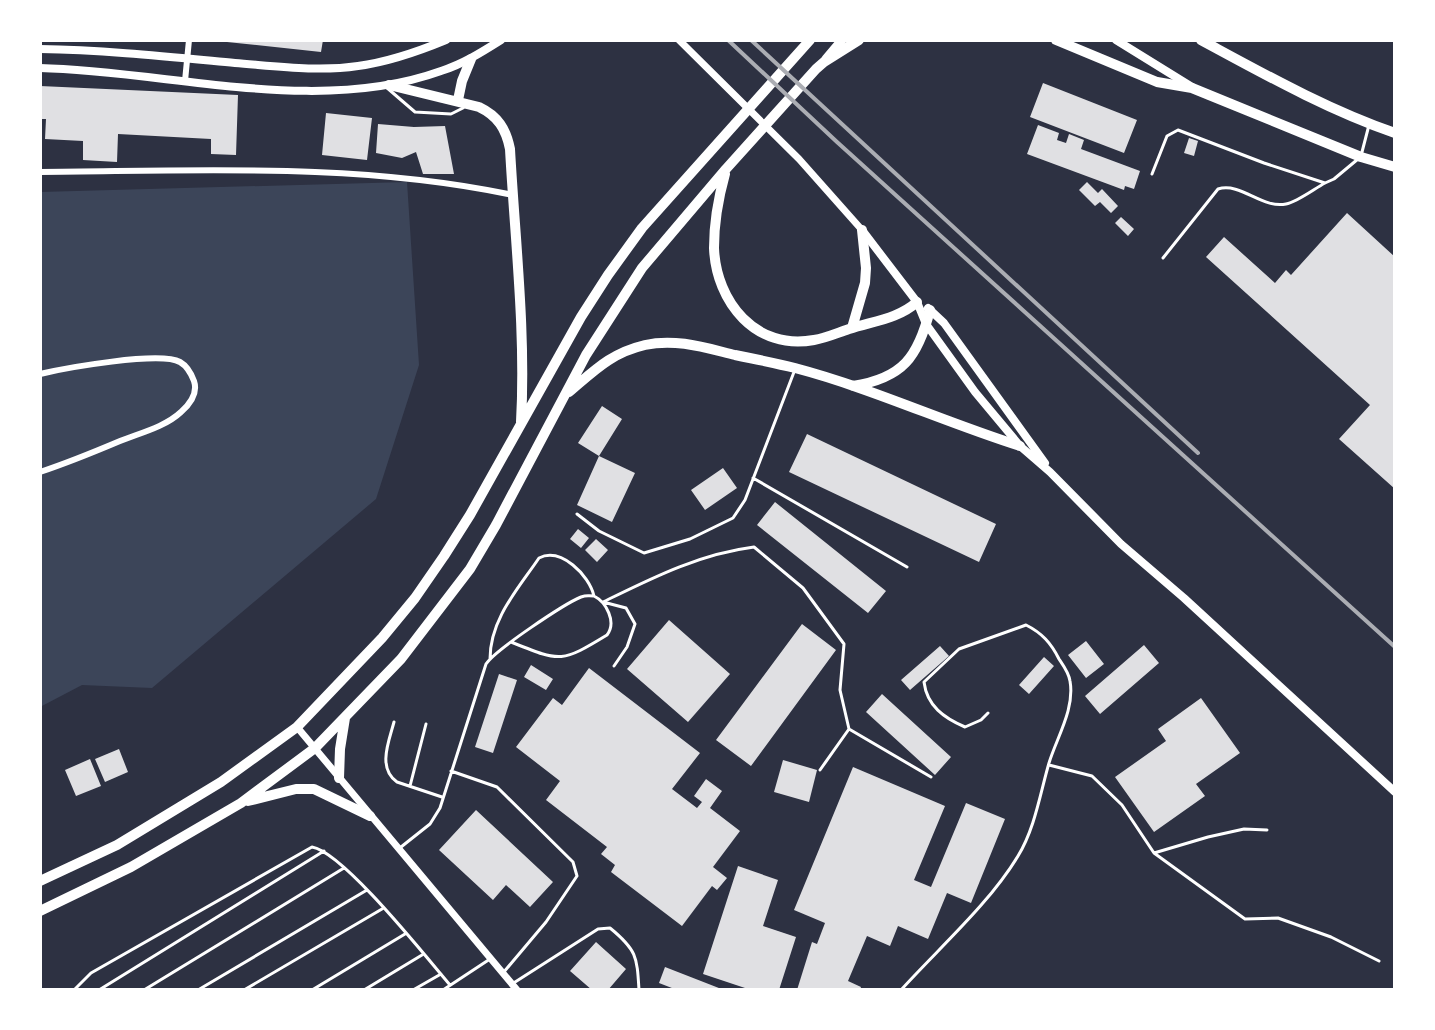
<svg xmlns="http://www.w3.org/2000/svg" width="1435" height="1030" font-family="'Titillium Web',sans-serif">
	<rect width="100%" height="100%" fill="#2d3142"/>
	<path fill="#3c4559" d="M407,182L419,365L376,499L152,688L82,685L40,707V192Z"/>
	<path fill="#e0e0e3" d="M227,40H323L321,52L227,42Z
		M1043,83L1137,120L1124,153L1030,117Z
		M40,86L238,95L236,155L211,154V139L118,134L117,162L83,160V141L45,139L46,119H40Z
		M326,113L372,118L367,160L322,155Z
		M378,124L414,127L445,126L454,174H423L416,152L402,158L376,153Z
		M1038,125L1059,133L1057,140L1066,143L1069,134L1084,140L1081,149L1140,171L1134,189L1125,186L1124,190L1027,154Z
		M1189,138L1198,141L1194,156L1184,153Z
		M1087,182L1098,193L1102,189L1118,206L1111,213L1100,202L1095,206L1079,190Z
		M1347,213L1395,257V489L1339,439L1370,405L1206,257L1224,237L1275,283L1286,270L1291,275Z
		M1121,217L1134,229L1128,236L1115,223Z
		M602,406L622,419L599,456L578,443Z
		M807,434L996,524L979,562L789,472Z
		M599,456L635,473L612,522L577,505Z
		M723,468L737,488L705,510L691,490Z
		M775,502L886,591L868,613L757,525Z
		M578,529L589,538L581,548L570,539Z
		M596,539L608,550L597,562L585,550Z
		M669,620L730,674L688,722L627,669Z
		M802,624L836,650L751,766L716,740Z
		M1086,641L1104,664L1086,678L1068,655Z
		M1144,645L1159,663L1100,714L1085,696Z
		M940,646L949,656L910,690L901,680Z
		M1044,657L1054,666L1029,694L1019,685Z
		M531,665L553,679L546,690L524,677Z
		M589,668L700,753L672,789L697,808L702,802L694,796L706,779L722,791L710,808L740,831L713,867L727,878L717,890L712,886L682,926L611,872L615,865L601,854L607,847L546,800L560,781L516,747L553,698L562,705Z
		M499,674L517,680L493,753L475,747Z
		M882,694L951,757L935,775L866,712Z
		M1201,698L1240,753L1196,784L1205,796L1154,832L1115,777L1166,741L1158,729Z
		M119,749L128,772L105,782L95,759Z
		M90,759L101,786L76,796L65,770Z
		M783,760L817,770L809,802L774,792Z
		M853,767L945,806L914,880L931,887L966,803L1005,819L971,903L947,893L928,939L898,926L890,946L867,936L848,981L861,987L860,990H797L812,942L817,944L825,923L794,910Z
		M476,810L553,882L530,907L506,885L493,900L439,850Z
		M738,866L778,880L763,926L796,937L779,990H751L703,974Z
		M596,942L626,969L608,990H592L570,971Z
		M665,967L724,990H677L659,983Z"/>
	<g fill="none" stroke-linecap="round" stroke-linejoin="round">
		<path stroke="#fff" stroke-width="3" d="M386,87L415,112L451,114L463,108
			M1362,152L1369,125
			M1152,174L1167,136L1178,130L1264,163L1325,183L1334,179L1358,159
			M1163,258L1218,189C1241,182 1262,209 1286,204C1297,202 1314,189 1325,183
			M753,478L907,567
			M577,514L599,531L644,553L690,539L733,518L745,500L794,372
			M603,602C652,578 699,554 754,547L803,588L844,644L840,690L849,729L931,777
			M603,602L626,608L635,624L627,647L614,666
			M490,659C490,619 518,589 539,558C561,547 589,575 594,596C606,602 617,622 607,635C561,663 561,662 511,642
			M394,722C389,741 377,768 397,782L442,797
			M1049,765L1092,776L1122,805L1154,853L1208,837L1244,829L1267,830
			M820,770L849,729
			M451,771L497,787L573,862L577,876L546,922L503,973
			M410,786L426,724
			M401,847L430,824L440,808L486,664C495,650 564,604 581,597C587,595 587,596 594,596
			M1154,853L1245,919L1278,918L1331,937L1379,961
			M512,984L598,929L610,928C637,950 637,957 639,990
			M74,990L91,973L312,847C343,852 426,957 450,985
			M99,990L324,851
			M144,990L344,868
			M198,990L367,890
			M244,990L382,909
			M312,990L405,934
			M364,990L422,955
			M413,990L441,974
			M443,990L490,959
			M901,990C939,948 989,904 1018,856C1035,828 1040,794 1049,763C1057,737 1075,709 1070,681C1069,673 1063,665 1059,659C1051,643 1042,633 1026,625L959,649L924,682C927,706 944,718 965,727L981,720L988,713"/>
		<path stroke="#fff" stroke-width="6" d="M185,81L189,40
			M40,172C197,171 358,162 513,195
			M40,374C65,368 160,351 180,362C187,366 191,373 194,381C198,393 190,404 181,412C165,427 140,433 120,441C94,452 67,463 40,472"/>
		<path stroke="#fff" stroke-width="7" d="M679,40L799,159L862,230
			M297,727L517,990"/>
		<path stroke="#fff" stroke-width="8" d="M1116,40L1192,87
			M40,49C105,50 171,57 235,63C275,66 318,72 358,66C388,62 417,52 446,40
			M40,68C170,71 316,116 441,71C463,64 482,52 501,40
			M862,230L917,302L926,324L975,392L1020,446L1050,472L1121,544L1184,598L1395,792
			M928,308L944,323L1045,463"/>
		<path stroke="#fff" stroke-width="9" d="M826,59L842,40"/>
		<path stroke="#fff" stroke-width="10" d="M1056,40L1157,82L1192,88L1361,157L1395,167
			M1201,40C1264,74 1328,110 1395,133
			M389,85L479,107C498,116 506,129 510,149C515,240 526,332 521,422
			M458,100L462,81L471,59
			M725,174C718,199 714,222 714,248C716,302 756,351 814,340C826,338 837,333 849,329C873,321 898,319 917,302
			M852,328L865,283L866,268L862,230
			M853,386C903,378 918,357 930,310
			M569,392C595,370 611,353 645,345C676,338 706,348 735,355C755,359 775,363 795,368C871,388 944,422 1020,446
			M339,778L340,749L345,718
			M248,801L296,789H314L370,816
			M40,881L117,845L221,782L297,727L382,638L415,598L444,556L470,515L581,317L608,275L642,228L810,40
			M40,911L131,867L241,803L315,748L401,659L470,569L496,525L586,355L642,268L726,169L816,69L824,62L859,40"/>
		<path stroke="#abadb3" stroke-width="4" d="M728,40L837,142L1395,647
			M751,40L1198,453"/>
	</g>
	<rect width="1435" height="1030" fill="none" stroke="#ffffff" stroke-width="84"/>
</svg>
